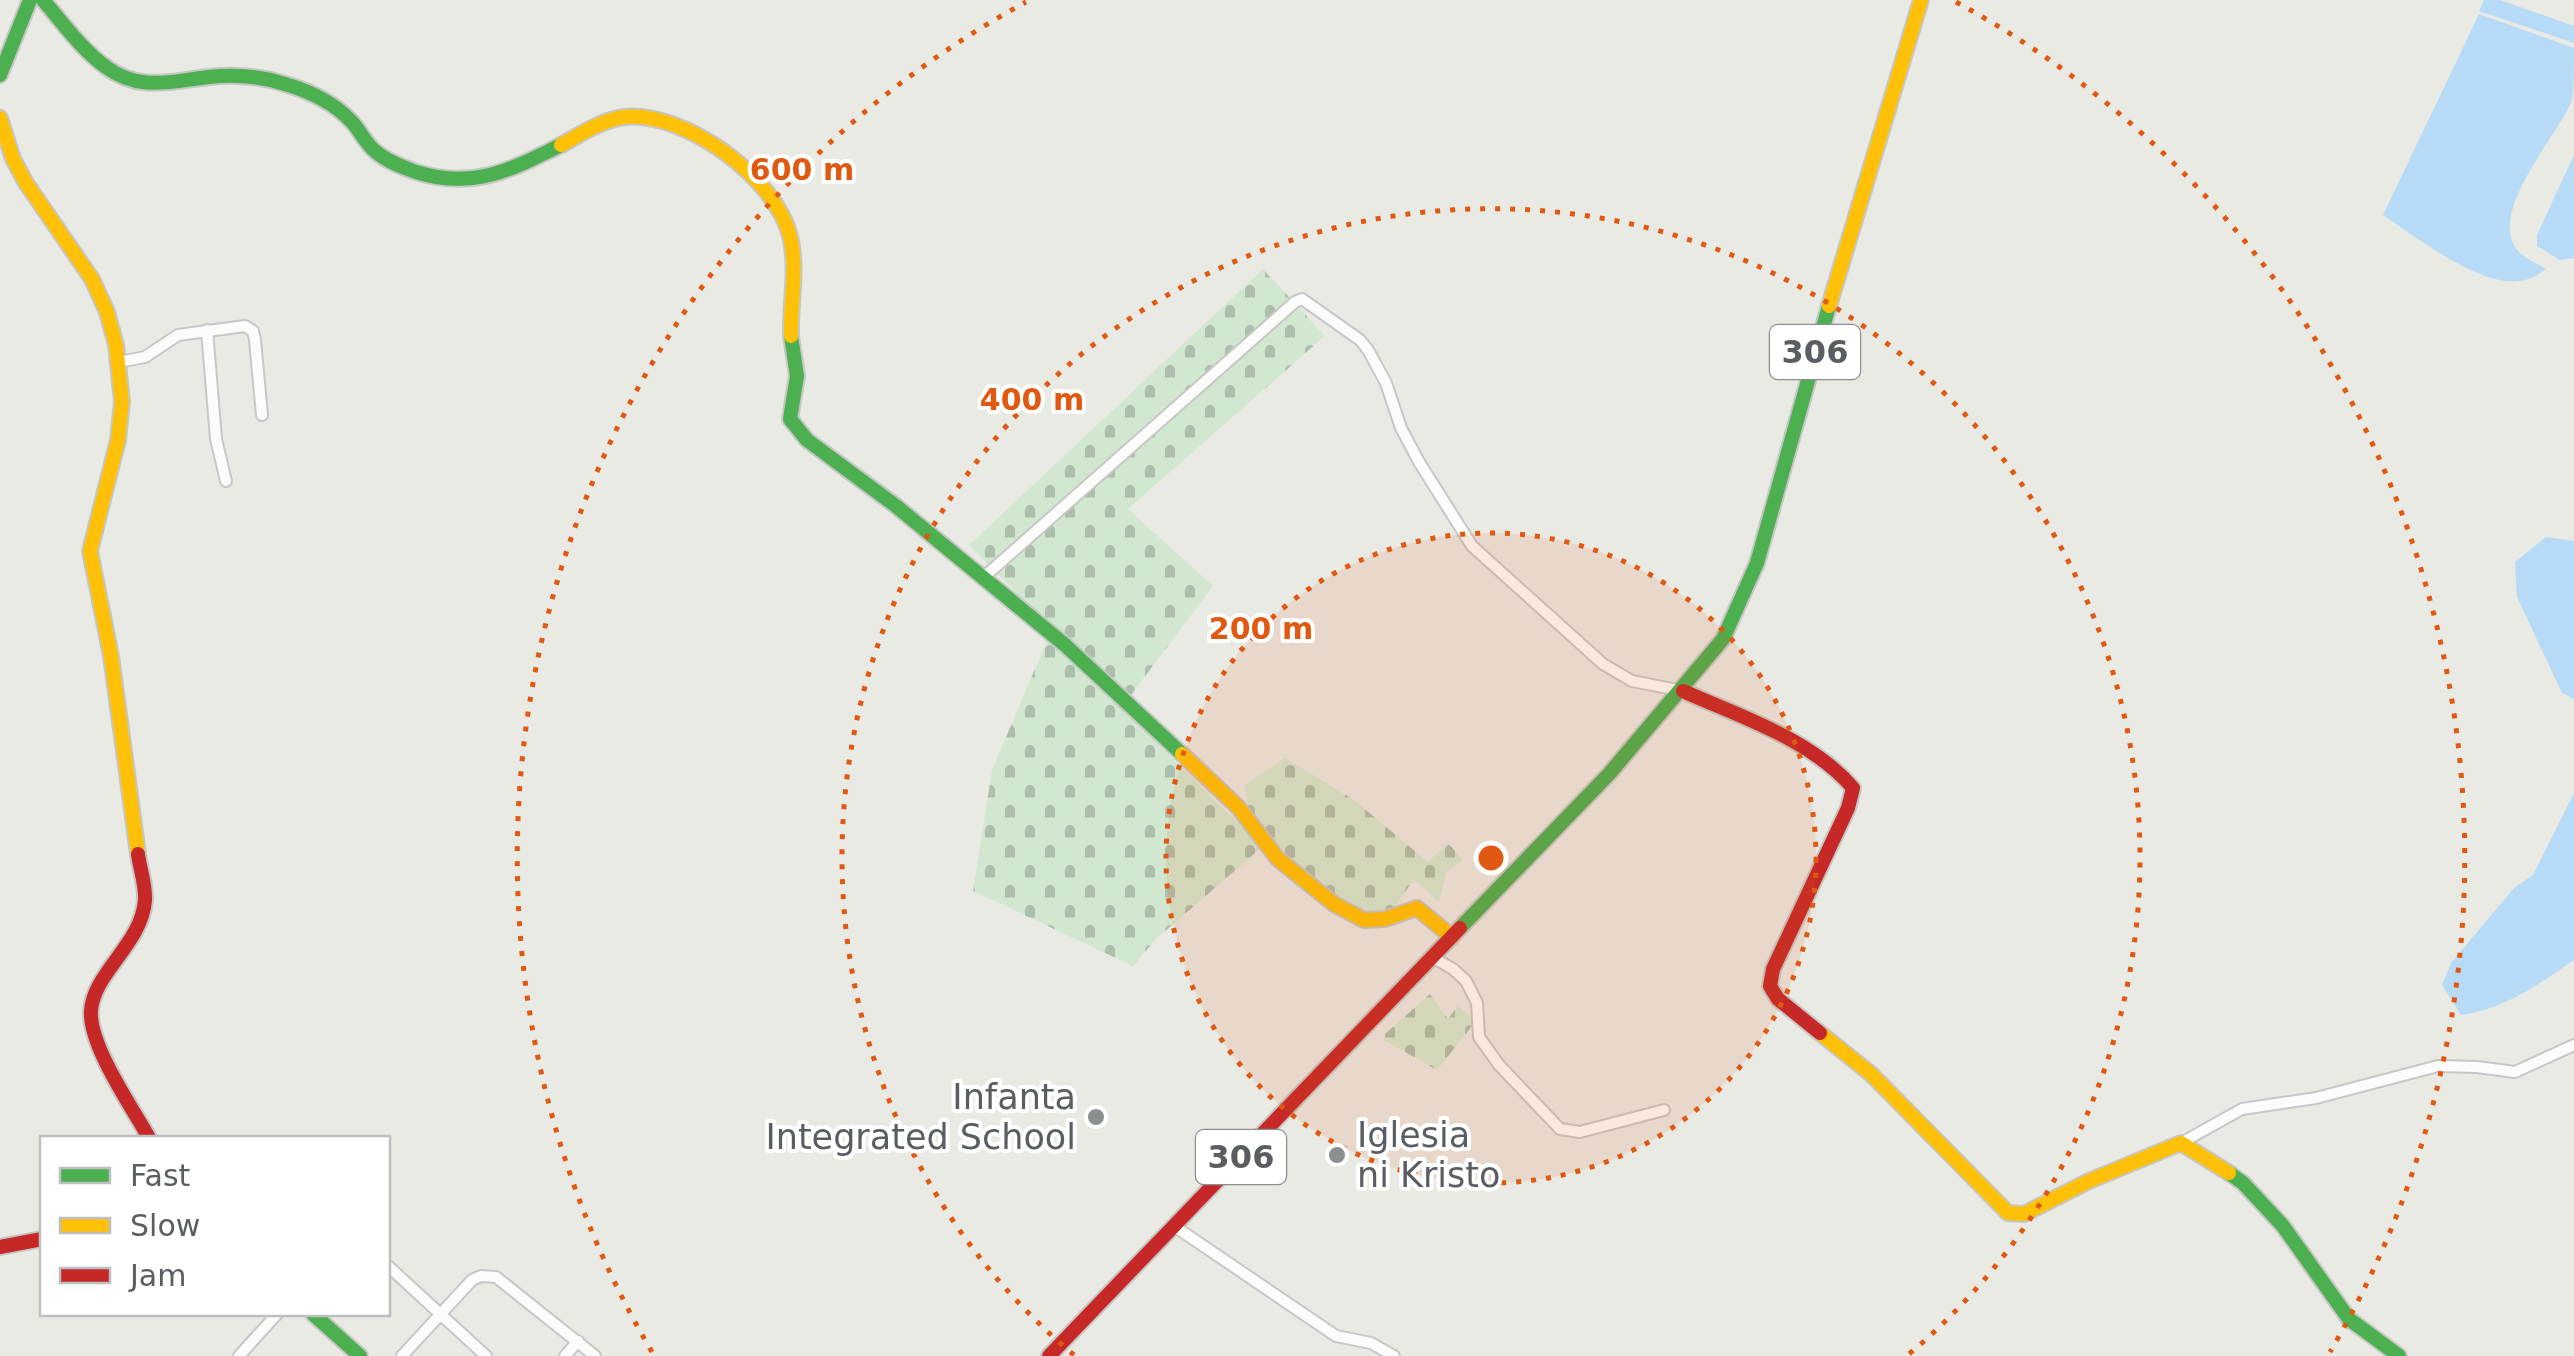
<svg xmlns="http://www.w3.org/2000/svg" width="2574" height="1356" font-family="'DejaVu Sans',sans-serif">
	<defs>
		<pattern id="cemetery-stones" width="16" height="16" patternUnits="userSpaceOnUse" patternTransform="scale(2.5)"><rect width="16" height="16" fill="#d2e7d0"/><path d="M2 7V4a2 2 0 0 1 4 0v3zM10 15v-3a2 2 0 0 1 4 0v3z" fill="#adbeac"/></pattern>
	</defs>
	<rect width="100%" height="100%" fill="#eaeae5"/>
	<path fill="url(#cemetery-stones)" d="M1263,269L1325,336L1128,509L1213,586L1131,695L1027,604L969,545Z
		M1049,636L1262,847L1156,939L1133,966L973,891L992,770Z
		M1285,758L1354,800L1428,862L1448,843L1463,860L1446,873L1439,902L1414,879L1392,911L1364,912L1349,906L1281,852L1249,810L1245,785Z
		M1430,994L1448,1019L1458,1006L1476,1021L1437,1070L1384,1040L1385,1034Z"/>
	<path fill="#b7dbf6" d="M2484,0H2500L2574,26V43L2479,11Z
		M2479,14L2574,48C2574,63 2574,88 2572,101C2557,136 2491,208 2515,247C2521,257 2536,263 2546,269C2540,273 2532,279 2525,280C2483,291 2417,237 2383,215Z
		M2574,155V258L2560,260L2537,246V235Z
		M2546,537L2574,541V699L2562,693L2517,597L2515,562Z
		M2574,793V960C2538,985 2505,1009 2461,1015L2442,985L2451,963L2514,888L2533,875Z"/>
	<g fill="none" stroke-linecap="round" stroke-linejoin="round">
		<g stroke="#c7c7c7" stroke-width="14">
			<path id="street" d="M207,330L216,439L226,481
				M119,362L145,357L178,335L245,326L253,331L255,340L262,415
				M984,577L1295,302L1302,299L1360,340L1368,350L1386,383L1401,428L1419,462L1472,546L1603,664L1632,681L1683,691
				M1432,957L1453,969L1466,981L1477,1003L1479,1037L1499,1065L1560,1129L1580,1132L1664,1110
				M2181,1143L2242,1109L2316,1098L2438,1066L2477,1067L2515,1072L2574,1045
				M1174,1226L1336,1336L1371,1343L1394,1356
				M388,1266L486,1356
				M239,1356L277,1314
				M402,1356L472,1280L481,1276L496,1277L595,1356
				M565,1356L578,1341"/>
		</g>
		<g stroke="#c6c7c5" stroke-width="18">
			<path id="fast" d="M43,0C63,23 81,49 106,67C139,92 171,81 209,77C235,74 260,76 285,84C309,91 333,102 351,121C360,130 365,143 375,151C386,161 402,167 416,172C473,190 511,170 561,145
				M0,75L30,0
				M791,336L797,376L790,419L807,440L896,506L1065,645L1182,754
				M1460,928L1609,774L1723,639L1757,563L1829,306
				M2229,1173L2243,1183L2283,1226L2349,1319L2399,1356
				M313,1314L360,1356"/>
		</g>
		<g stroke="#c6c7c5" stroke-width="18">
			<path id="slow" d="M0,118L13,159L26,183L92,279L107,312L116,345L122,402L118,440L90,551L111,656L138,854
				M561,145C581,134 602,120 624,117C685,111 775,177 790,236C798,269 790,302 791,336
				M1829,306L1921,0
				M1182,754L1238,807L1278,859L1334,904L1364,920L1385,919L1417,908L1452,937
				M1820,1033L1871,1074L2008,1213L2024,1214L2089,1181L2181,1143L2229,1173"/>
		</g>
		<g stroke="#c6c7c5" stroke-width="18">
			<path id="jam" d="M1683,691C1741,717 1811,739 1853,788L1848,808L1773,969L1770,986L1778,999L1820,1033
				M138,854C140,869 146,886 145,900C142,944 93,973 91,1011C89,1046 132,1107 149,1138
				M0,1247L42,1239
				M1049,1356L1460,928"/>
		</g>
		<use href="#street" stroke="#fcfcfb" stroke-width="10"/>
		<use href="#fast" stroke="#4caf50" stroke-width="14"/>
		<use href="#slow" stroke="#ffc107" stroke-width="14"/>
		<use href="#jam" stroke="#c62828" stroke-width="14"/>
	</g>
	<circle cx="1491" cy="858" r="325" fill="#e15910" fill-opacity=".12"/>
	<g fill="none" stroke="#e15910" stroke-width="5" stroke-dasharray="5 10">
		<circle cx="1491" cy="858" r="325"/>
		<path d="M1074 1355A649 649 0 1 1 1908 1355"/>
		<path d="M652 1352A974 974 0 0 1 1026 2M1956 2A974 974 0 0 1 2330 1352"/>
	</g>
	<g fill="#8c8f90" stroke="#fff" stroke-width="4">
		<circle cx="1096" cy="1117" r="10"/>
		<circle cx="1337" cy="1155" r="10"/>
	</g>
	<g text-anchor="middle" stroke-width="8" stroke-linejoin="round" paint-order="stroke">
		<g fill="#fff" stroke="#8c8e92" stroke-width="2.5">
			<rect x="1770" y="325" width="90" height="54" rx="8"/>
			<rect x="1196" y="1130" width="90" height="54" rx="8"/>
		</g>
		<g font-size="32" font-weight="bold" fill="#5a5e63">
			<text x="1815" y="363">306</text>
			<text x="1241" y="1168">306</text>
		</g>
		<g font-size="35" fill="#5a5e63" stroke="#fff" text-anchor="end">
			<text x="1076" y="1109">Infanta<tspan x="1076" dy="40">Integrated School</tspan></text>
			<text x="1357" y="1147" text-anchor="start">Iglesia<tspan x="1357" dy="40">ni Kristo</tspan></text>
		</g>
	</g>
	<circle cx="1491" cy="858" r="15" fill="#e15910" stroke="#fff" stroke-width="5"/>
	<g font-size="30" text-anchor="middle" font-weight="bold" fill="#e15910" stroke="#fff" stroke-width="8" stroke-linejoin="round" paint-order="stroke">
		<text x="802" y="180">600 m</text>
		<text x="1032" y="410">400 m</text>
		<text x="1261" y="639">200 m</text>
	</g>
	<rect x="40" y="1136" width="350" height="180" fill="#ffffff" stroke="#bdbfc1" stroke-width="2.5"/>
	<rect x="60" y="1168" width="50" height="15" fill="#4caf50" stroke="#bdbfc1" stroke-width="2.5"/>
	<text x="130" y="1186" font-size="30" fill="#5a5e63">Fast</text>
	<rect x="60" y="1218" width="50" height="15" fill="#ffc107" stroke="#bdbfc1" stroke-width="2.5"/>
	<text x="130" y="1236" font-size="30" fill="#5a5e63">Slow</text>
	<rect x="60" y="1268" width="50" height="15" fill="#c62828" stroke="#bdbfc1" stroke-width="2.5"/>
	<text x="130" y="1286" font-size="30" fill="#5a5e63">Jam</text>
</svg>
